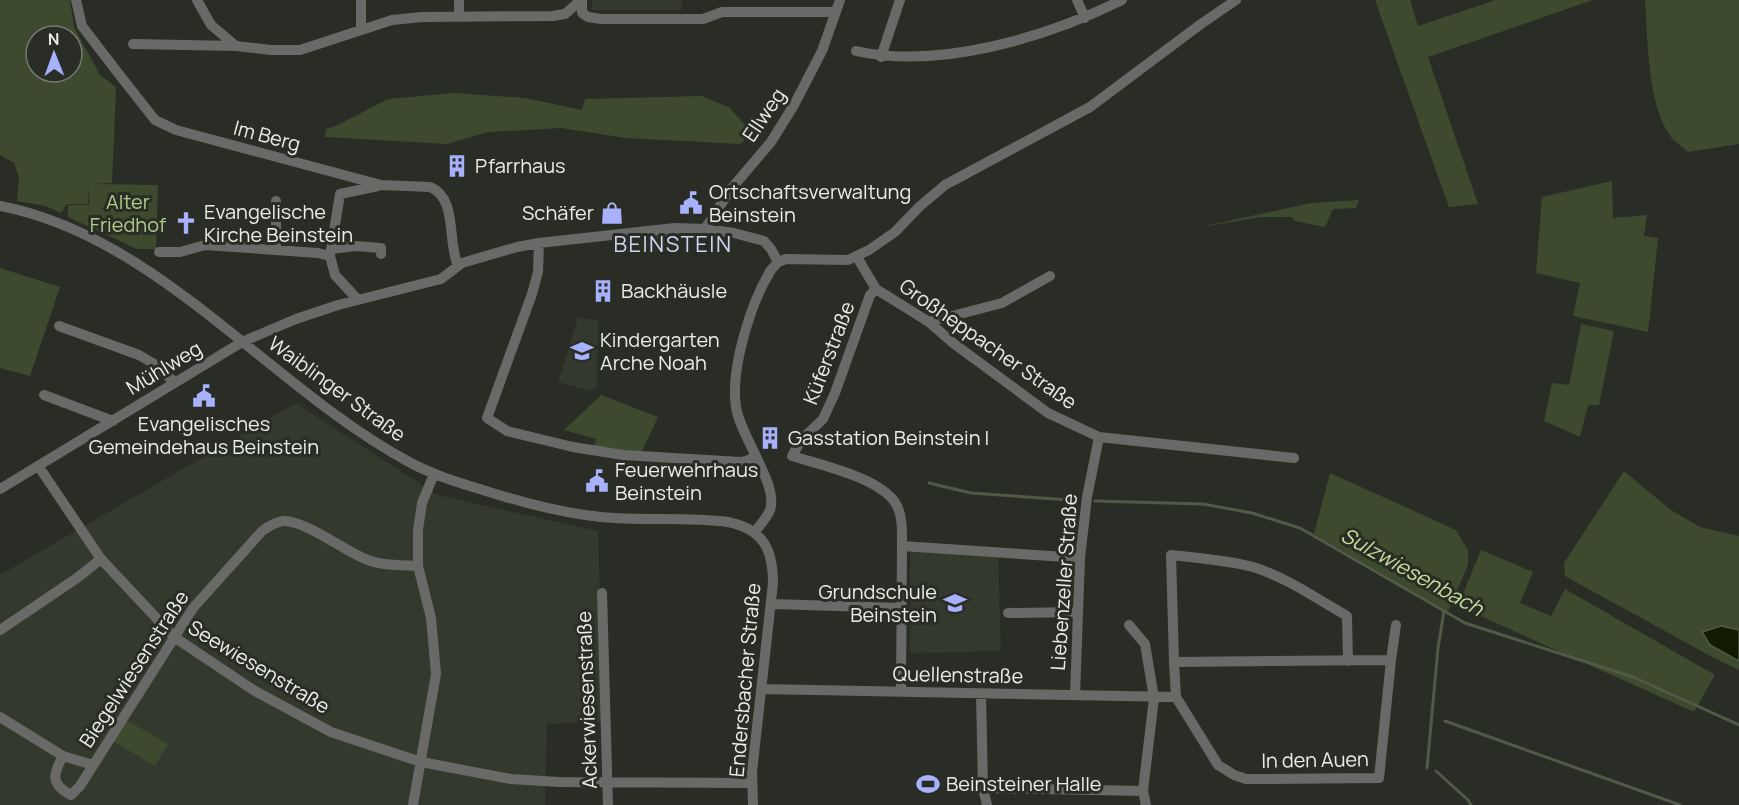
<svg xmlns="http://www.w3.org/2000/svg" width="1739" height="805" font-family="Manrope,sans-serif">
	<rect width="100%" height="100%" fill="#2a2d26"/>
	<path fill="#33392d" d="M592,0H682V10H592Z
		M578,318L598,320L597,386L592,391L558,382Z
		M296,403L437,495L598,531L603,722L547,724L545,805H0V575Z
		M910,549L998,555L1001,651L910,653Z"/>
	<path fill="#3e4a2e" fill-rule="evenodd" d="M0,0H70L74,27L100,75L116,87L112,183L91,184L158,185L156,249H137L68,217V205H89V184L88,204H67L61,213L45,206L17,201L19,177L14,163L0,155ZM36,36H72V72H36Z
		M1375,0H1410L1418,26L1496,0H1593L1428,57L1478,204L1449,207Z
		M1645,0H1739V144L1688,152C1683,147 1675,142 1671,137C1647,105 1648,39 1645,0Z
		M454,93L525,98L582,110L585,99L702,96L730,108L751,132L741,144L626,138L561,128L488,132L447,144L325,137L326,129L338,125L388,99Z
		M1612,181L1613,218L1647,215L1644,236L1658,238L1648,332L1573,316L1580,283L1536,273L1542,197Z
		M1359,200L1356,208L1333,209L1325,227L1295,221L1292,217H1261L1196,228L1311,203Z
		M680,232V251L649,250L648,236Z
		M0,268L60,287L30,376L0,368Z
		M1581,324L1614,331L1599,405H1588L1580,437L1544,421L1552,383L1569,385Z
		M601,395L658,417L641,453L594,446L596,439L564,430Z
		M1624,471L1671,510L1700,527L1739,536V630L1721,627L1702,632L1710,645L1739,661V670L1712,657L1565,576L1564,563Z
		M1330,473L1456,530L1468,550V565L1448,612L1314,534Z
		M1481,550L1533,572L1520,603L1551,616L1565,589L1715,675L1694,712L1458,606Z
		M126,720L168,744L155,766L113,741Z"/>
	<path fill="#101b00" stroke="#515a46" stroke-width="1.5" d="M1721,626L1739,630V661L1710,645L1702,632Z"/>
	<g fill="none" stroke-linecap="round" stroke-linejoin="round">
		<path stroke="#515a46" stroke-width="3" d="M929,483L971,493L1070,500
			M1095,501L1203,504L1252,513L1300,528L1465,623L1633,677L1739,725
			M1445,721L1680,805
			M1427,768L1438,648L1444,611
			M1436,771L1468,800L1471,805"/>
		<path stroke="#696a67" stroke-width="10" d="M76,0L82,26L118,73L155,120L176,130L381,185L430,187C458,198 447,243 458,265
			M197,0L211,25L236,46L271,50H300L392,20L422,17L553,16L565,14L581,0
			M459,0V17
			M582,0V13L588,17L601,19H703L722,12H836
			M1077,0L1085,18
			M361,29V0
			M133,44L236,46
			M856,51C939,70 1047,37 1122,0
			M881,57L900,0
			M276,201V250
			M0,206C158,236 271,388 409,462C433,475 460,483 486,491C524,503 561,513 601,517C643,521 686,517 728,522C763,529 773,549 773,583L752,772L753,805
			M705,229L731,189L771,142L794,105L822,51L840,0
			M539,243L538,272L532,294L487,418L507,431L573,447L623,455L741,462L749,460L755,456
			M331,249L356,246L381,248V254
			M159,252H180L205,245L318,253L330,256L335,275L358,300
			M330,256L340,194L378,186
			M857,257L876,289L929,322L953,343L1048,413L1099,437L1294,458
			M876,289L870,295L835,393L823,419L801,440L792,456C821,465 881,478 896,504C903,516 902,533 902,546L901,692
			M929,322L1002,303L1050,276
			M59,326L139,355L156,365L174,382
			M44,395L113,421
			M39,467L101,559L174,637L255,691L331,732L421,762L511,779L559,782L752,783
			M0,489L242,342L296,319L338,305L441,279L462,263L517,247L539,243L675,228L705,229L734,233L764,241L771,249L778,262
			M754,533C759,526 767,518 770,510C779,485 740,436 736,407C730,369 751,302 771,270L778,262L786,259L848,260L869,250L895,232L919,207L945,185L1090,107L1201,24L1236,0
			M902,546L1080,558
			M602,593L608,805
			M772,604L902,608
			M1008,613L1078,612
			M1129,625L1145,644L1154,698L1143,791L1146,805
			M0,630L77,578L101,559
			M1391,660L1379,778L1259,779H1246L1234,775L1218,765L1176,697L1174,662Z
			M1391,660L1396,625
			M1174,662L1171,555C1198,558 1226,560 1253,567C1286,577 1317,599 1347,616L1348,661
			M761,689L1176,697
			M981,694L983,788L987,805
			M1075,695L1080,558L1087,497L1099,437
			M0,717L63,756
			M93,765L63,756C53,774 50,784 71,795L80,786L193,608L262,531C269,526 275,522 283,521C304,520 342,549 363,558C380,566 399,565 418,566
			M983,788L1143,791
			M413,805L436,674L431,618L418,566V530L422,503L434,474"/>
	</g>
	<defs>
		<g id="building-bare" transform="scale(1.8)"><path d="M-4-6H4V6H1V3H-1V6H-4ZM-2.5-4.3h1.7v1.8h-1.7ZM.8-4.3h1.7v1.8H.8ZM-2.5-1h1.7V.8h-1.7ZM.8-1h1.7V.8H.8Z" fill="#a7b1fc" stroke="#2a2d26" stroke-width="2.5" paint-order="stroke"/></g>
		<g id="civic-bare" transform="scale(1.8)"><path d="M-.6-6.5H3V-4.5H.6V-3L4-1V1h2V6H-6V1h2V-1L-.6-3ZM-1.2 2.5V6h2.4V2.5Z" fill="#a7b1fc" stroke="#2a2d26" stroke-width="2.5" paint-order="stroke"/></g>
		<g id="shop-bare" transform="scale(1.8)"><path d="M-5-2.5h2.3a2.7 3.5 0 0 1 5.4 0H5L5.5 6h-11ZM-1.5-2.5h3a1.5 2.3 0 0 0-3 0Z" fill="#a7b1fc" stroke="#2a2d26" stroke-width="2.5" paint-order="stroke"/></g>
		<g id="church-bare" transform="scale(1.8)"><path d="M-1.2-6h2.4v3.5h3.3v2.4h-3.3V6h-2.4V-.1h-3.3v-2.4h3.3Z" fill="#a7b1fc" stroke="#2a2d26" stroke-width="2.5" paint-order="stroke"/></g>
		<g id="school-bare" transform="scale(1.8)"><path d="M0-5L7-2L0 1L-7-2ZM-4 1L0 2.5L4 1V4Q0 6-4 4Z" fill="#a7b1fc" stroke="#2a2d26" stroke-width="2.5" paint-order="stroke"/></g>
		<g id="stadium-bare" transform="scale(1.8)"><path d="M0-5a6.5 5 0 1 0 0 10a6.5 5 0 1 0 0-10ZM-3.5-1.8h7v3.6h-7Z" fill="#a7b1fc" stroke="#2a2d26" stroke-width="2.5" paint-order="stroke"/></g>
	</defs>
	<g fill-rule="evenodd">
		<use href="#building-bare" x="457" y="166"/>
		<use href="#civic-bare" x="691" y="203"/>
		<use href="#shop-bare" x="612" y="213"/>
		<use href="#church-bare" x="186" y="223"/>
		<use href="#building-bare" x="603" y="291"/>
		<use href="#school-bare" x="582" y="351"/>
		<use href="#civic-bare" x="204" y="396"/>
		<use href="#building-bare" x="770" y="438"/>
		<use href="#civic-bare" x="597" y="481"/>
		<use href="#school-bare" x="955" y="603"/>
		<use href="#stadium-bare" x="928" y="784"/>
	</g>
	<g text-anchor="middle" stroke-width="6" stroke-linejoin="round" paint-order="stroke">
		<g font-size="20" fill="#eaece8" stroke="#2a2d26">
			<text transform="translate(764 115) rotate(-56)" y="7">Ellweg</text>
			<text transform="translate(267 136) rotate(15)" y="7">Im Berg</text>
			<text transform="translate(988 344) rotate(35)" y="7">Großheppacher Straße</text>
			<text transform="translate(829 353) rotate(-69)" y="7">Küferstraße</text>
			<text transform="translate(164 368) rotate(-31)" y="7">Mühlweg</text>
			<text transform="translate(337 389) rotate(36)" y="7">Waiblinger Straße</text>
			<text transform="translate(1064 582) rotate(-86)" y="7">Liebenzeller Straße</text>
			<text transform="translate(259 667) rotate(31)" y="7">Seewiesenstraße</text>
			<text transform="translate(134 669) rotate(-57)" y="7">Biegelwiesenstraße</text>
			<text transform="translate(958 675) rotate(1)" y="7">Quellenstraße</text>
			<text transform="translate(745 680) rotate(-85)" y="7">Endersbacher Straße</text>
			<text transform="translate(587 700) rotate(-92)" y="7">Ackerwiesenstraße</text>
			<text transform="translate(1315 760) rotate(-1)" y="7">In den Auen</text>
		</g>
		<g font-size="20" fill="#eaece8" stroke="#2a2d26" text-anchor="start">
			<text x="475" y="173">Pfarrhaus</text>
			<text x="709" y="199">Ortschaftsverwaltung<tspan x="709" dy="23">Beinstein</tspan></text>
			<text x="204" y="219">Evangelische<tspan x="204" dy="23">Kirche Beinstein</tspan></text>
			<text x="594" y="220" text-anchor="end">Schäfer</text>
			<text x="621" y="298">Backhäusle</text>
			<text x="600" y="347">Kindergarten<tspan x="600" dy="23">Arche Noah</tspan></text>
			<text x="204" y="431" text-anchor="middle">Evangelisches<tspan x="204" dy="23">Gemeindehaus Beinstein</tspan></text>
			<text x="788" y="445">Gasstation Beinstein I</text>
			<text x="615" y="477">Feuerwehrhaus<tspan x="615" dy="23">Beinstein</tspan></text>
			<text x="937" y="599" text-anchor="end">Grundschule<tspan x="937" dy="23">Beinstein</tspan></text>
			<text x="946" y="791">Beinsteiner Halle</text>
		</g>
		<g font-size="20" fill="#aecc88" stroke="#2a2d26">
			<text x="128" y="209">Alter<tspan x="128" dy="23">Friedhof</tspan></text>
		</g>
		<g font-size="21" font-style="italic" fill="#c0df9a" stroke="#2a2d26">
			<text transform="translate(1412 572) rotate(29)" y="7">Sulzwiesenbach</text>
		</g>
		<g font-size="22" letter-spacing="1.5" fill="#d0d5f2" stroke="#2a2d26">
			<text x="673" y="252">BEINSTEIN</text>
		</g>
	</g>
	<g transform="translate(54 54) rotate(359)"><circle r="28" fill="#2a2d26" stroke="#777974" stroke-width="1.5"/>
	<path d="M0-4.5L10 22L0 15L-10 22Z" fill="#a7b1fc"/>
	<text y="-9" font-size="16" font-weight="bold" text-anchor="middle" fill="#eaece8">N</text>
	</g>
</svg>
